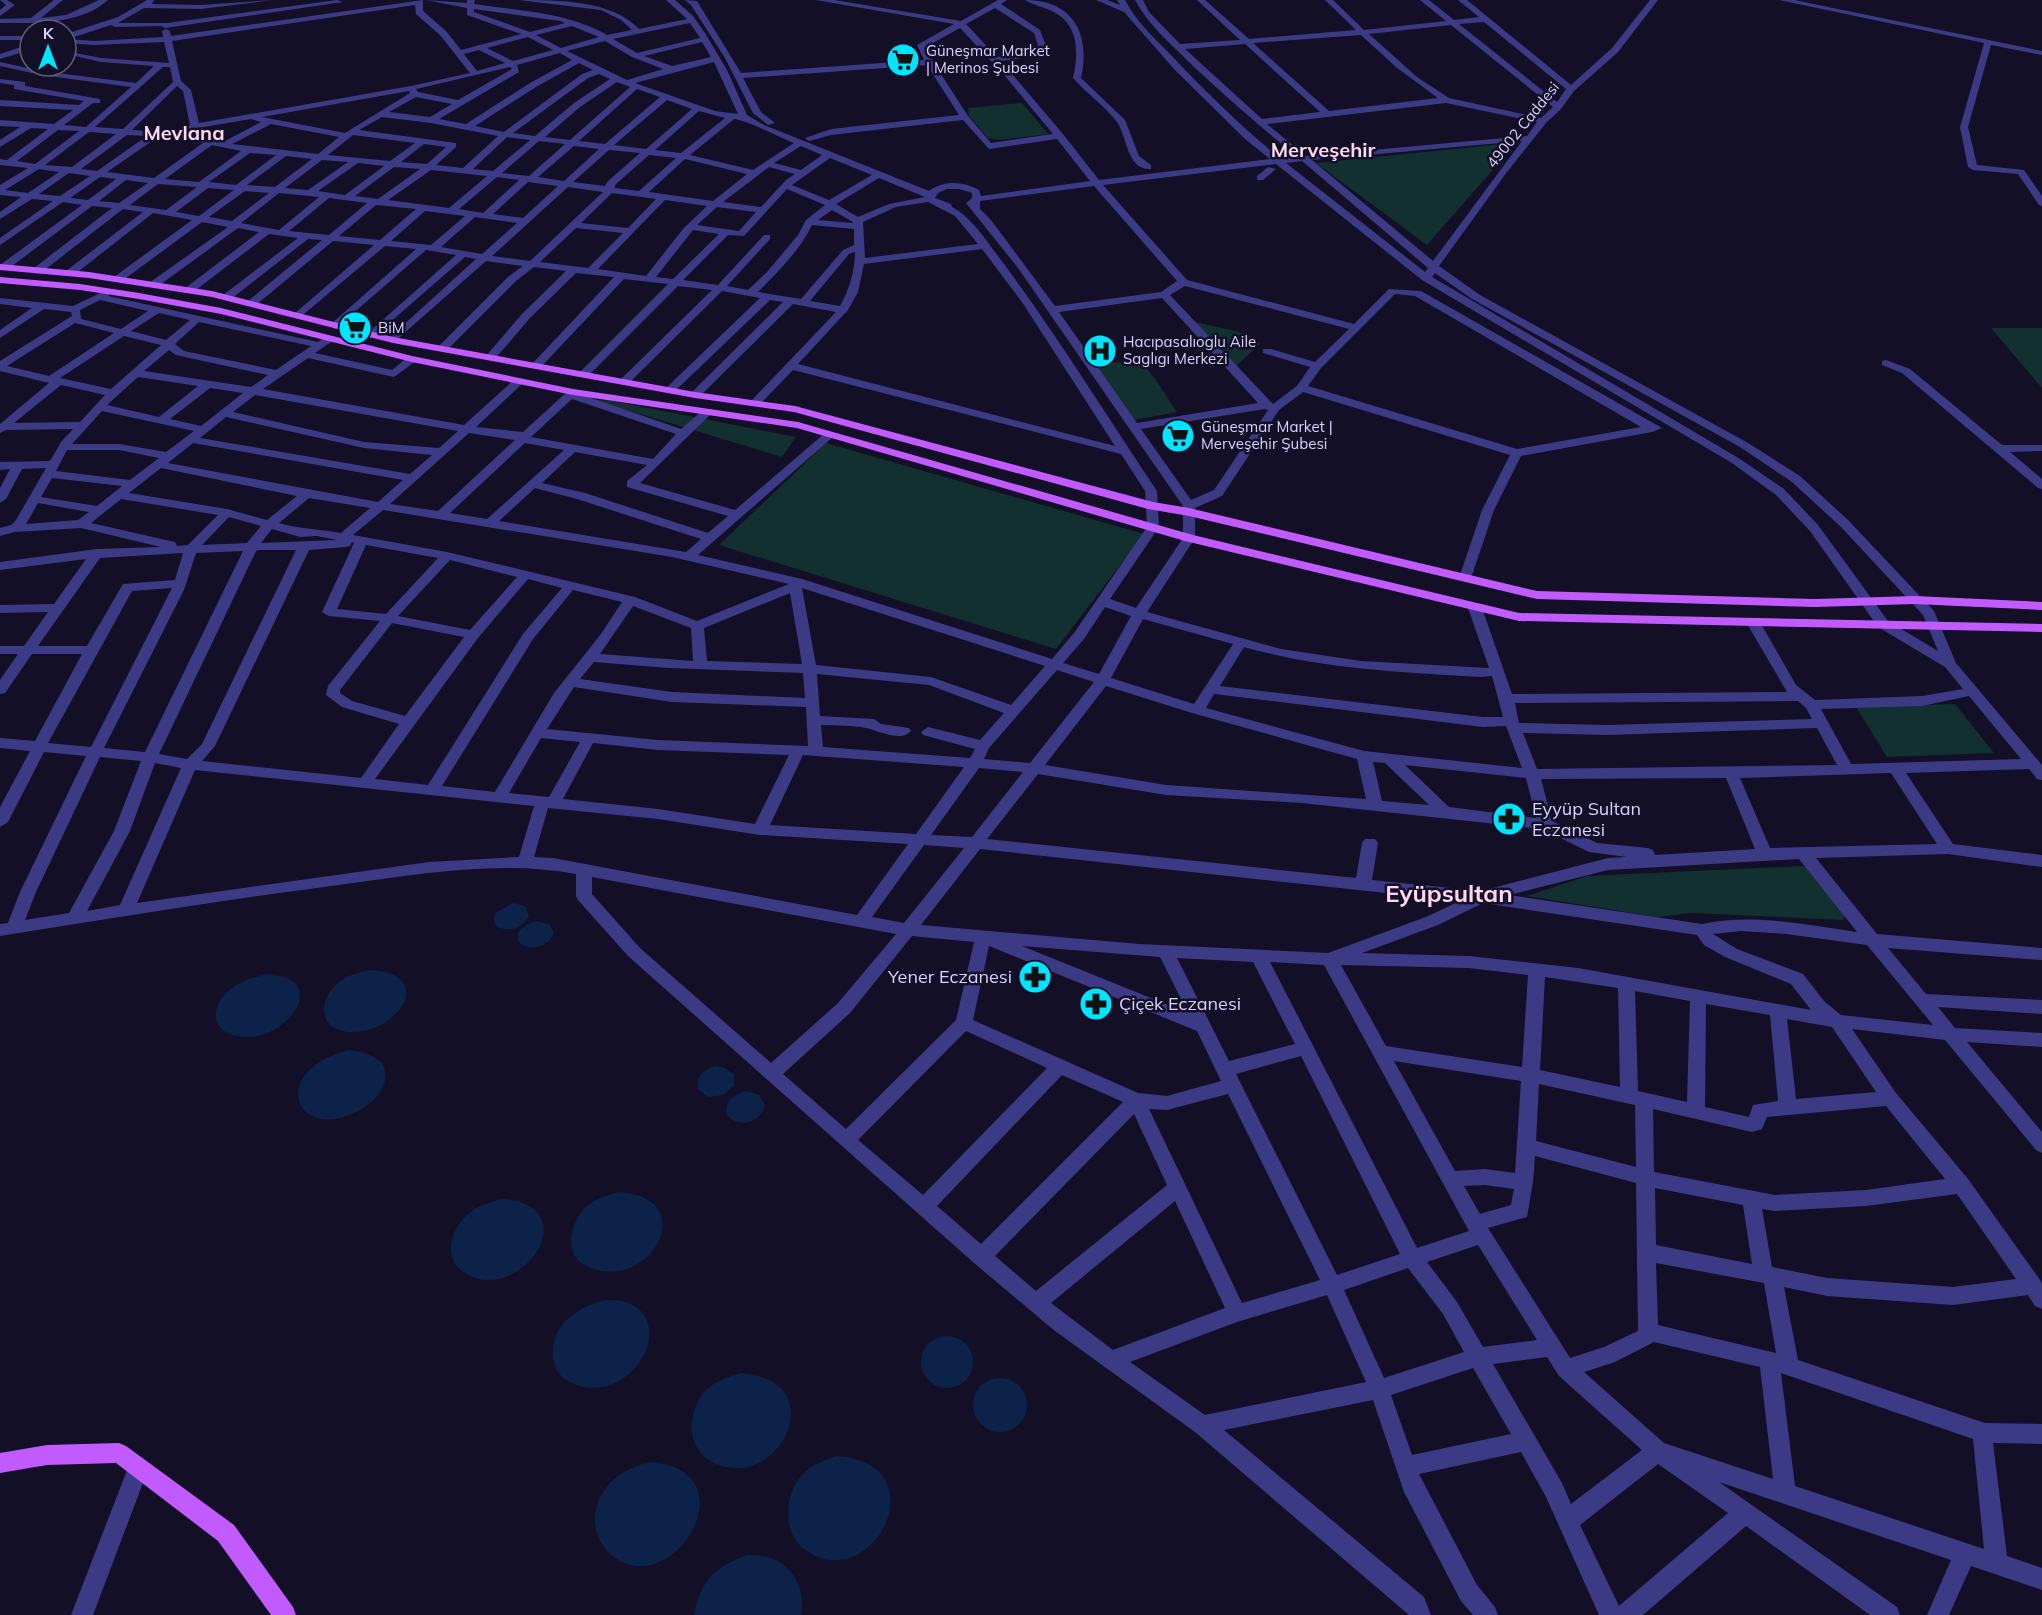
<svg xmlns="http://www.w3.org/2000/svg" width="2042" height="1615" font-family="Mulish,sans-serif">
	<rect width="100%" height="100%" fill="#130f26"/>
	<path fill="#12302f" d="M1022,103L1048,134L1001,140L988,138L969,116L968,108Z
		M1503,144L1513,147L1427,245L1316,163Z
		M1191,321L1248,334L1260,344L1235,367Z
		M1991,328H2042V388Z
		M1140,360L1156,380L1177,412L1134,420L1094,365Z
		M591,399L612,401L796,437L782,457Z
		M826,443L1144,534L1056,649L719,545Z
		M1955,704L1994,753L1887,757L1856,707Z
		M1804,866L1814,873L1846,916L1843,920L1691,913L1657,917L1527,896L1587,876Z"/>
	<path fill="#0c2248" d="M513,903L525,906L529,915C524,929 504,935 494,923L495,913Z
		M537,921L549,924L554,933C548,947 529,953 518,941C516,929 526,924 537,921Z
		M371,970C439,975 396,1035 349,1032C316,1030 318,996 341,981C350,974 361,972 371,970Z
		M267,974C333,978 287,1040 245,1037C207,1035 208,1003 236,985C246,979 256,977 267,974Z
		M349,1050C366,1052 390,1058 385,1081C382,1093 372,1103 362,1109C295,1147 266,1070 349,1050Z
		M716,1066L723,1067L734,1074V1086L723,1095L708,1097L698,1089C695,1076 704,1069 716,1066Z
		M746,1091L759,1095L765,1105C761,1123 739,1129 727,1115C724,1101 733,1095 746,1091Z
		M619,1192C704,1198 649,1296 586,1266C562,1254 571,1221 586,1207C596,1198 607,1195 619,1192Z
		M502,1199C588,1205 523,1303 468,1275C442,1262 449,1230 468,1214C478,1205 490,1202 502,1199Z
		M604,1300C610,1300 617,1300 622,1301C684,1317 630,1414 568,1381C560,1377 554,1367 553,1359C549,1326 576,1308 604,1300Z
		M921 1362a26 26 0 1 1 52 0a26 26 0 1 1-52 0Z
		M741,1373C836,1380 778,1496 712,1462C685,1448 687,1412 705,1391C715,1381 728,1377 741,1373Z
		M973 1405a27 27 0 1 1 54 0a27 27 0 1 1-54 0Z
		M837,1456C942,1464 872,1599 804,1549C782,1532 784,1495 802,1475C811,1464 824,1461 837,1456Z
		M650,1462C749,1469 680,1593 620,1561C589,1544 587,1504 613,1480C624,1470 636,1466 650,1462Z
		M749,1555C755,1556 762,1555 768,1557C794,1564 806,1591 801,1615H694C701,1580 715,1566 749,1555Z"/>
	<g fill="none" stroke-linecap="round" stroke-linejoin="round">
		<path fill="#3d3a85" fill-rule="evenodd" d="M0,0H7L15,5L0,16V10L6,5Z
			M54,0H63L41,18L66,15L99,0H108C80,25 35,23 0,23V19L31,18Z
			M147,0H154L152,4L201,5L273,0L201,9L144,8L118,23H167L337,0L343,2L165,28L161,26L115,27L111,25L68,39L94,41L163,37L162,31L166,29L170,31L171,36L423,0V11L446,31L461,50L521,34L467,15V8L426,0L467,3V0H475L474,4C519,11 567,12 607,35L632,30L621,20L601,10L519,0C558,0 612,0 639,29L687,19L666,0H675L693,16L705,33L727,70L747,115L764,125L929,191C944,180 963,181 979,190L981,196L1090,181L1057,139L989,149L963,120L831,135L809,141L805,138L831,129L959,115L927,65L743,78L761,112L775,123L768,125L753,113L725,58L691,5L685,0L697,1L741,73L924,60L917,45L954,24L816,0H834L961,21L998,0H1007L1001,4L1040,30L1046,46L1031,57L1001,61L1063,134L1099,180L1270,159L1245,139L1175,70L1124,12L1096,0H1107L1120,5L1117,0H1125C1136,21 1152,36 1169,53C1204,90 1240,126 1280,158L1296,156C1261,127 1226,97 1192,65C1172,45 1149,26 1135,0H1143L1149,12L1180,44L1240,40L1197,0H1205L1249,39L1356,30L1325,0H1333L1364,30L1446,21L1420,0H1429L1454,20L1479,17L1458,0H1467L1571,85L1612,48L1650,0H1658L1618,52L1574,91L1561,109L1546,123L1507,172L1439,266L1480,295L1748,443L1800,476L1849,521L1934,611L1956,663L2042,765V780L2037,779L2029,769L1906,773L1953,844L2042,855V867L1948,854L1816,858L1877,934L2042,948V960L1888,948L1926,994L2042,1000V1014L1938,1007L1955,1028L2042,1033V1047L1967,1042L2042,1132V1153L2036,1150L1945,1040L1852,1029L1896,1093L1968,1179L2040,1280L2042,1284V1309L2035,1306L2028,1295L1953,1305L1827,1296L1784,1287L1798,1360L1985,1423L2042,1424V1444L1993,1443L2007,1556L2042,1568V1590L1971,1566L1949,1615H1927L1951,1560L1719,1482L1897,1607L1900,1615H1870L1746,1526L1643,1615H1599L1546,1497L1521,1452L1419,1474L1477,1585L1495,1607L1498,1615H1473L1461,1601L1404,1492L1373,1400L1224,1430L1424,1597L1431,1615H1409L1195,1432L1055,1331L974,1263L628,956L578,900L576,896V874C500,860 422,874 346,884C229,899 115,918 0,936V924L8,923L20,892L86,756L44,752L8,822L0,827V807L30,751L0,748V738L35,741L82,654H32L5,693L0,694V680L18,654H0V646H24L48,612L0,613V605L54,604L86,559L0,570V562L97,549L161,547L81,528L15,532L0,536V528L11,525L16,520L46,468L22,469L6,499L0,503V488L10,469L0,470V462L50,461L61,442L73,429L6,430L0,433V424L49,383L0,371V361L72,316L71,312L44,309L0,338V330L32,308L0,304V298L73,306L107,290L112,293L108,296L318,342L326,336H334V340L315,353L392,370L408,357H416V361L394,377L308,358L263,389L464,425L515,379H523V383L476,427L523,432L569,390H578L580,394L681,429L704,409H712V413L640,483L735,510L825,433H833V437L698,555L802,579L1052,659L1074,633L1147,527L1145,491L1121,454L793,370L758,406H750V402L836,312L793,304L699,397L695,398L689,395L691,393L783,302L770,300L674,392L670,393L664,390L666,388L760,298L722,291L628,384L624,385L618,382L620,380L712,290L678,286L587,377H579V373L668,284L624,279L540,368H532V364L614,277L576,273L530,318L494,360H486V356L522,314L566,271L534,267L516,281L446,351L442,352L437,349L438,347L508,277L523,266L486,261L393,343L388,340L389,338L476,259L465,257L372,338L368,337V333L456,255L426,250L335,329L330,326L331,324L416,249L385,246L298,319L294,318V314L374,245L333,241L256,305H248V301L322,240L308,239L231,299H223V295L298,238L269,234L192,293H184V289L259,232L238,228L157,287H149V283L228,227L202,222L122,281H114V277L192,220L153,213L74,275H66V271L143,212L123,209L42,272H34V268L112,208L92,206L8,269H0V265L82,205L63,202L0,245V238L53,201L32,199L0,219V212L21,197L0,195V185L28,168L0,165V159L7,160L48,129L31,128L0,147V140L20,127L0,126V120L54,124L73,110L0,106V100L79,105L84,101L14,89V85L0,83V79L25,82V86L100,99V103H93L64,125L86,127L131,87L41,75L0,66V62L41,71L136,83L154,66L101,62L71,55L75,53L101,58L169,63L164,42L94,45L66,43V34L118,17ZM415,5L416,14L440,35L470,73L411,86L199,123L191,90L181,81L172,41ZM995,8L1034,33L1038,45L1026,53L997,57L966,24ZM474,9L560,21L565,23L530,32L474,12ZM1484,22L1566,89L1557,102L1459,24ZM690,23L700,38L637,53L613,39ZM1451,25L1553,107L1541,118L1449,98L1417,77L1369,34ZM572,26L599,37L561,48L536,35ZM960,28L1005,76L1053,134L991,143L968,116L924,48ZM1361,35L1397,68L1438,98L1329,111L1253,43ZM528,37L553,50L513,61L487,48ZM605,41L632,57L663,69L627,80L567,51ZM702,42L711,57L672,66L644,56ZM1245,44L1320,112L1262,119L1185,49ZM479,50L505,63L477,71L464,54ZM560,53L572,60L530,83L466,124L439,119L519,72L517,65ZM714,62L738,114L715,111L635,83ZM579,63L593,70L582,74L504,132L475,126L536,87ZM163,67H170L173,82L123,129L95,127ZM510,67L512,69L458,100L418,92L416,89ZM599,74L610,79L574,103L535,136L513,133L588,78ZM617,82L630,87L570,140L545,137L580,107ZM177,86L183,91L190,125L179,133L132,130ZM637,89L660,97L605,144L579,141ZM409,91L410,93L345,133L262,117ZM416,97L452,104L430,117L389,112ZM667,100L692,109L646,149L614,145ZM1446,103L1537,122L1527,136L1306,156L1267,124ZM699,111L725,118L681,153L655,150ZM382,117L431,123L498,136L463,168L436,165L456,147V143L359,130ZM251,119L261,122L223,142L188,135L198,128ZM734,119C744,119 781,138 794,143L753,170L690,155ZM271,124L339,137L318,154L232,144ZM58,130L79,131L35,164L17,161ZM89,132L116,134L72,167L45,165ZM127,135L147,136L97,171L81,169ZM353,135L415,143L390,161L328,155ZM158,137L203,143L154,178L107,172ZM507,137L530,140L493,171L473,169ZM539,141L565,144L529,176L502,173ZM1522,141L1433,261L1312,160ZM424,144L446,147L427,164L401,162ZM212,145L241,151L199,182L165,179ZM574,146L599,149L564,181L538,177ZM801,146L822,155L801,170L774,163ZM609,150L640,153L607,182L605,186L573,182ZM250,153L276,155L236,185L209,182ZM649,155L676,158L639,191L615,188V185ZM286,156L312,159L275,187L247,185ZM830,158L872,175L829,200L792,185ZM685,159L747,174L713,201L649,192ZM322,160L348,162L308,190L285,188ZM1302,161L1428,268L1425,272L1286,163ZM358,163L384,166L345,195L318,191ZM1276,164L1422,280L1732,463L1776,495L1810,531L1878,627L1945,667L1963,689L1922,696L1815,700L1796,685L1760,622L1753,618L1746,622L1787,692L1512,694L1482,608L1475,604L1468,608L1489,668L1361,661L1281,649L1147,612L1195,538V508L1222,496L1279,410L1303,392L1510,455L1482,510L1459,578L1465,582L1471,578L1494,510L1521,456L1652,432L1662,428L1421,291L1389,289L1354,324L1187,280L1103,185ZM394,167L420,169L378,199L355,196ZM769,167L795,174L786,180L761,207L723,202ZM39,169L59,172L28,193L5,190ZM431,170L487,176L449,208L388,200ZM69,173L90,176L60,196L39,194ZM100,177L116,179L88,200L70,198ZM497,177L519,180L483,213L459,209ZM879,178L925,197L889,204L858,217L836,204ZM126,180L148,183L119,203L99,201ZM528,182L558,186L523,218L493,214ZM158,184L197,187L166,210L130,205ZM1094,186L1177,281L1161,292L1055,306L991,220L980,209V201ZM568,187L603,192L530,261L492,256ZM208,188L234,190L199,216L176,212ZM787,189L825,205L806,220L798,235L767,272L748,290L727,286L770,239V235H764L718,285L683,280L728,235L744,236ZM947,189H959L972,193V198L966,203L1018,268L1183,506V538L1136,608L1110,599L1159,527L1157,491C1107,416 1058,337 1004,264C989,245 973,218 952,207L951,204L935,198L938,193ZM245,191L269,193L232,221L209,217ZM279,193L319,197L279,230L241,223ZM612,193L656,199L628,228L581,223ZM329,198L367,203L329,235L289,231ZM665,200L707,206L683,229L646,276L598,269ZM928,202L955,216L978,244L865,258L863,222L896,207ZM376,205L416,209L380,240L339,236ZM717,207L756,212L739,231L697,225ZM832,210L853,222V223L818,220ZM425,211L465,216L431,245L391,241ZM475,217L517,223L482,254L441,247ZM812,225L854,229V245L843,250L801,299L758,292C778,272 800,250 812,225ZM576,228L623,233L588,268L540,262ZM693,230L719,234L673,279L656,277ZM982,249L1022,302L1115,446L798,364L848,310L858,292L864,264ZM855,252C855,271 849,290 840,306L810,301L849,254ZM1435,273L1472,299L1740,447L1792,482L1841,527L1923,615L1938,651L1888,621L1818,525L1784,489L1740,459L1432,277ZM1185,286L1349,329L1315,362L1271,349H1263V353L1310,367L1297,386L1273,404L1170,295ZM1395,294L1415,296L1641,427L1517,449L1308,386L1321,368ZM1162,298L1258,403L1137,423L1059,312ZM100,300L148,311L121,329L81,319L80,310ZM159,313L190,320L166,340L131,331ZM199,322L311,346L276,370L184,351L175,344ZM75,323L114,333L49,376L7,366ZM124,336L161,345L111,389L60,378ZM169,350L176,355L268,375L251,387L144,371ZM138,377L198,386L159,417L107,405ZM61,385L105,395L80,422L14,423ZM210,388L243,393L201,426L170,419ZM255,395L458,431L439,448L364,442L233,412ZM572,399L676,434L653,459L531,437ZM1265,409L1268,410L1214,490L1191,500L1141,429ZM102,411L194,431L166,452L119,444H72ZM226,417L364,448L432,455L410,474L200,438ZM469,433L515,440L438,511L390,504ZM193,443L403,480L378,502L168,463ZM525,443L564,450L487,519L450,513ZM67,450H119L159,458L130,480L56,471ZM575,452L647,465L627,481V487L728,516L708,533L585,493L542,483ZM161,468L297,496L267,520L227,509L129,493ZM52,478L122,486L97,506L41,497ZM535,488L577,499L701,539L686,552L499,521ZM309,498L370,508L341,533C320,529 299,529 279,523ZM121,499L218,515L188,545L177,546L175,542L91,523ZM38,503L89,512L78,520L26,524ZM383,510L672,557L789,584L697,621L635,597L447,552L353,535ZM229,517L261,526L247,543L202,545ZM272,529L300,537L317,536L337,540L261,543ZM352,542L354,543L322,612L329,616L380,621L328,686L326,695L342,707L399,724L361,778L202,761L215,746L309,550L346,547L350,546ZM366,545L438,558L386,614L337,609ZM259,550H296L202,744L187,759L159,754L256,551ZM243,551L145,752L104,748L184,590L196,553ZM183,553L175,580L123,584L87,646H38L100,558ZM450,560L517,577L470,630L398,616ZM528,579L562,588L523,634L428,785L375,779L478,638ZM172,588L91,747L48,743L132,591ZM802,588L1045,666L1011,705L931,677L816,665ZM573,590L622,602L601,634L554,693L495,792L442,786L533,639ZM790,593L802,664L707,661L704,628ZM633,606L691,628L693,661L600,654ZM1105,607L1131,616L1099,674L1063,663L1084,639ZM1143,619L1233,644L1194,704L1111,678ZM392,623L464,637L405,716L352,701L340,693V690ZM1244,647C1322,669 1401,672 1481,677L1492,676L1503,717H1483L1220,686ZM594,662L669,668L803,673L805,698L672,692L580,679ZM1057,670L1094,682L1030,763L984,759L989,748ZM817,674L929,685L1004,713L980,740L928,727L921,732L923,735L975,749L970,758L823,747L821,725C836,726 852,725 866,728C877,730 901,743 911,731L909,728L881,724L874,719L820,716ZM1106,686L1192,713L1357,759L1366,799L1166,785L1045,765ZM574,687L672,702L806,707L808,746L658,740L547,729ZM1214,694L1483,727L1506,726L1522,768L1364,751L1206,708ZM1969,696L2021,759L1851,764L1821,709L1922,706ZM1798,701L1806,708L1812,719L1607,725L1519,723L1515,703ZM1817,728L1837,765L1537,769L1523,733L1607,735ZM541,738L580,742L549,797L509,793ZM593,743L658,750L789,755L755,824L658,809L563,799ZM803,755L816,756L964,767L916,834L770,825ZM100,757L141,761L114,831L69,913L25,920L36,892ZM1373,762L1385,763L1429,805L1382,801ZM155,763L181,768L120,905L87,911L130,831ZM1405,765L1526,778L1536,818L1449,807ZM979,768L1023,772L972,837L931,835ZM195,770L534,806L519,857L429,862L137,903ZM1891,773L1937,844L1770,848L1740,778ZM1038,774L1166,795L1302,803L1542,829L1589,852L1627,857L1608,858L1481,891L1372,880L1378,843L1375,839H1365L1362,843L1356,878L987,839ZM1726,778L1755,849L1655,855L1653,850L1648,848L1597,843L1552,821L1541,779ZM548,808L658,819L760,835L908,844L857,915L553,858L534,857ZM924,845L964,848L904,923L872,917ZM980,849L1460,901L1426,917L1328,953L1139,944L921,925ZM1799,859L1857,932C1805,925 1754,913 1702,924L1509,895L1608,870ZM592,877L896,934L838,1003L771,1063L640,948L592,894ZM1483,903L1697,935L1704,945L1725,957L1791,984L1811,1010L1578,968L1469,956L1362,953L1438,925ZM1741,931L1786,934L1867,945L1933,1025L1841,1015L1824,1001L1803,974L1737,949L1713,934ZM912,936L974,942L956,1020L846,1129L783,1074L850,1013ZM989,946L1197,1031L1221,1081L1167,1096L1138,1093L973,1020ZM1022,946L1160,957L1188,1013ZM1177,958L1253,962L1295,1044L1229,1061ZM1270,962L1324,965L1469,1231L1417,1248ZM1341,965L1469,968L1528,975L1522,1067L1386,1046ZM1545,977L1618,988L1620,1087L1540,1070ZM1635,991L1690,1001L1687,1102L1638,1091ZM1706,1004L1770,1015L1778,1101L1753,1105L1749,1117L1705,1107ZM1787,1019L1832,1027L1876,1092L1796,1099ZM966,1031L1047,1068L923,1195L858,1140ZM1301,1056L1400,1254L1337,1275L1236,1074ZM1394,1061L1521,1081L1515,1173L1485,1169L1455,1171ZM1062,1075L1123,1102L981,1244L937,1206ZM1539,1084L1635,1105L1636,1167L1536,1141ZM1228,1094L1320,1280L1242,1303L1149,1109L1167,1110ZM1886,1106L1945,1179L1866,1190L1775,1195L1654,1172L1653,1109L1752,1132L1762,1129L1767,1117ZM1134,1114L1167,1185L1036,1291L995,1256ZM1535,1156L1636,1183L1638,1331L1604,1347L1570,1358L1488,1228L1527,1217L1533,1182ZM1485,1185L1514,1189L1511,1205L1480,1214L1464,1186ZM1655,1188L1743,1205L1752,1264L1656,1245ZM1957,1194L2016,1279L1953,1287L1827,1278L1772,1267L1762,1209L1775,1211L1866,1206ZM1175,1201L1225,1308L1113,1350L1051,1303ZM1478,1245L1537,1340L1483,1347L1457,1302L1427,1262ZM1656,1263L1764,1283L1776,1353L1658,1325ZM1408,1268L1443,1314L1464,1352L1384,1378L1344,1290ZM1327,1295L1366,1382L1205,1415L1130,1362L1237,1322ZM1654,1342L1760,1367L1773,1479L1664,1443L1584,1372L1615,1362ZM1547,1357L1559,1376L1642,1450L1571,1504L1562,1483L1493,1364ZM1473,1368L1511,1434L1412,1455L1391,1395ZM1781,1373L1973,1439L1984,1549L1795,1486ZM1658,1464L1728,1513L1619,1606L1580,1525Z
			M1025,0C1073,0 1091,34 1081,78L1125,120L1139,156L1151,165V169C1127,171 1127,136 1117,122C1105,106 1086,93 1073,78C1079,52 1079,24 1052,11C1043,7 1033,5 1025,0Z
			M1779,0H1794L2042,51V55L1991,45L1968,127L1977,165L2024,170L2042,196V206L2039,205L2018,174L1973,170L1968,167L1960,127L1984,43Z
			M0,36H30V40H0Z
			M27,45H30V50L0,59V54Z
			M1268,167L1276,169L1263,180H1257V176Z
			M1886,360L1910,369L2002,445H2042V451L2010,452L2042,479V489L2038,488L1902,373L1882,365V361Z
			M138,1457L145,1460L149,1467L93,1615H71L131,1460Z"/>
		<path fill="#c25bff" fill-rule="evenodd" d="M0,264L89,272L212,291L393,337L695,392L795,406L1153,502L1189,508L1537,591L1815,599L1915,596L2042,602V610L1915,604L1815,607L1537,599L1189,516L1148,509L794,412L695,398L393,343L212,297L89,278L0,270Z
			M0,277L80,284L139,293L221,308L412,356L573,389L798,422L1193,535L1519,613L2042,624V632L1519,621L1185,541L797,428L573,395L412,362L221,314L139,299L80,290L0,283Z
			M119,1443L126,1446L234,1525L293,1607L296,1615H271L218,1541L116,1463L47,1465L0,1473V1453L47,1445Z"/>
	</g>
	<defs>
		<g id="supermarket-disc" transform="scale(1.725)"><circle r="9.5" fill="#00e5ff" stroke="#130f26"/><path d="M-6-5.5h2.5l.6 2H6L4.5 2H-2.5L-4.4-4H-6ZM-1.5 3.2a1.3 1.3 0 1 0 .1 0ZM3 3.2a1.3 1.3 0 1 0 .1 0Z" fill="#111"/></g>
		<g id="hospital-disc" transform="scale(1.725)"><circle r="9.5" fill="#00e5ff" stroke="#130f26"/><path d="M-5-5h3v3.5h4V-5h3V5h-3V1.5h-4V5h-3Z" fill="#111"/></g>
		<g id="pharmacy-disc" transform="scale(1.725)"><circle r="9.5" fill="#00e5ff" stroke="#130f26"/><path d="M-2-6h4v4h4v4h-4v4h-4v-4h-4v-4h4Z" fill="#111"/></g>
	</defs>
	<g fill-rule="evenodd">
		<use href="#supermarket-disc" x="903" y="60"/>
		<use href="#supermarket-disc" x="355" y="328"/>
		<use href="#hospital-disc" x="1100" y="351"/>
		<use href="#supermarket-disc" x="1178" y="436"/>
		<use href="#pharmacy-disc" x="1509" y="819"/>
		<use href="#pharmacy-disc" x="1035" y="977"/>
		<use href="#pharmacy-disc" x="1096" y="1004"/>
	</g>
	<g text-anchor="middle" stroke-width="5" stroke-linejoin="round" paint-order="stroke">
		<g font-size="15" fill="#d9d4ff" stroke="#130f26" text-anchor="start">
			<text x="926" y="56">Güneşmar Market<tspan x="926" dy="17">| Merinos Şubesi</tspan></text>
			<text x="378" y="333">BiM</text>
			<text x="1123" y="347">Hacıpasalıoglu Aile<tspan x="1123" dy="17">Saglıgı Merkezi</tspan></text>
			<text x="1201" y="432">Güneşmar Market |<tspan x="1201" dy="17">Merveşehir Şubesi</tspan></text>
		</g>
		<g font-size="15" fill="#d9d4ff" stroke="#130f26">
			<text transform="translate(1523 125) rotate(-51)" y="5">49002 Caddesi</text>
		</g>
		<g font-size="18" fill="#d9d4ff" stroke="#130f26" text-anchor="start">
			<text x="1532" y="815">Eyyüp Sultan<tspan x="1532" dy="21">Eczanesi</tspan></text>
			<text x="1012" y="983" text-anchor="end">Yener Eczanesi</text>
			<text x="1119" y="1010">Çiçek Eczanesi</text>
		</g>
		<g font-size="20" font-weight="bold" fill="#ffd6f0" stroke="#130f26">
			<text x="184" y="140">Mevlana</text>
			<text x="1323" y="157">Merveşehir</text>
		</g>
		<g font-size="24" font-weight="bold" fill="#ffd6f0" stroke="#130f26">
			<text x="1449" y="902">Eyüpsultan</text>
		</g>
	</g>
	<g transform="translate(48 48)"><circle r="28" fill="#130f26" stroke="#625e7d" stroke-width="1.5"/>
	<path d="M0-4.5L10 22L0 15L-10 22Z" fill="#00e5ff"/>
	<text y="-9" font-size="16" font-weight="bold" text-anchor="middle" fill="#d9d4ff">K</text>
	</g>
</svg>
